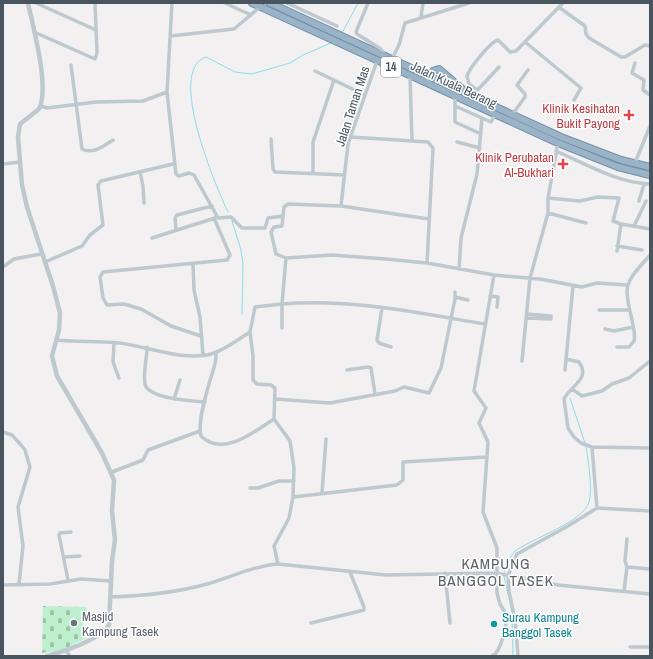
<svg xmlns="http://www.w3.org/2000/svg" width="653" height="659" font-family="'Archivo Narrow',sans-serif">
	<defs>
		<pattern id="cemetery-stones" width="16" height="16" patternUnits="userSpaceOnUse"><rect width="16" height="16" fill="#bef0d0"/><path d="M2 7V4a2 2 0 0 1 4 0v3zM10 15v-3a2 2 0 0 1 4 0v3z" fill="#9cc5ac"/></pattern>
	</defs>
	<rect width="100%" height="100%" fill="#f2f0f0"/>
	<path fill="url(#cemetery-stones)" d="M43,606L86,607L89,620L83,622L84,628L81,629L87,638L62,650L42,653Z"/>
	<g fill="none" stroke-linecap="round" stroke-linejoin="round">
		<path stroke="#8bdded" stroke-width="1" d="M342,33L358,3
			M228,212C216,187 166,70 206,57L235,72L252,74L290,63L303,55L331,43
			M232,221L241,250L243,264L242,314
			M570,398L585,443
			M504,573L511,556L515,551C533,538 583,522 589,502C593,489 588,461 586,446
			M504,576L512,612
			M512,615L513,656"/>
		<g stroke="#7290ab" stroke-width="8">
			<path id="trunk" d="M252,3L558,143L618,167L650,175
				M270,3L561,137L621,160L650,167
				M428,80L433,71L439,69L466,92"/>
		</g>
		<path stroke="#bec8cf" stroke-width="3.5" d="M36,3L96,30
			M172,3L167,92L176,174L179,176L189,173L194,175L218,218L231,217L242,228H265L268,218L283,216
			M225,3L251,15
			M287,3L337,26
			M368,3L356,32L357,34L381,49L385,56
			M560,8L585,26L586,34L589,38L621,57H625L645,45L650,46
			M421,17L423,3
			M34,32L95,59L97,53L95,3
			M170,36L234,29L260,7
			M525,42L581,88L574,100
			M392,59L399,45L405,23L469,3
			M635,63L632,73L644,80L643,90L650,95
			M71,65L82,149C93,155 105,145 113,140
			M315,71L365,95
			M410,76L412,141
			M477,90L469,84L467,76C469,69 490,42 498,40L510,52L516,51L563,3
			M472,96L499,67
			M455,97V122L481,134
			M41,106L47,108L96,102L143,101L167,92
			M455,106L491,122L495,115
			M512,115L525,97V94L517,85L528,70
			M351,137L428,142L433,148L427,263
			M271,139L273,169L275,172L345,175
			M457,142L480,148
			M556,151C586,164 617,183 650,184
			M635,163L650,126
			M3,164L20,162
			M140,172L143,186L144,203
			M313,173V142L334,80
			M548,198L580,201L598,197L619,198L613,221L621,224L650,229
			M639,201L644,184
			M341,206L348,144L377,61
			M548,213L586,223
			M634,226L646,201
			M176,230L175,218L177,215L212,206
			M152,238L215,218
			M617,246L642,250
			M617,251L621,224
			M286,258L276,254L271,232L274,227L282,226L284,207L288,204L341,206L429,219
			M45,262L82,246L90,235L103,225L98,185L101,181L173,164
			M193,264L194,290L200,317L203,355
			M3,267L14,259L41,254
			M459,269L461,238L477,174L482,118
			M490,296L498,297L497,307
			M455,297L468,300
			M382,308L377,340L379,343L391,347
			M599,310H629
			M527,314L551,316V319
			M526,318L551,319
			M282,328V304C349,298 418,313 485,324
			M605,329L614,331L633,327
			M201,336L171,326L141,309L124,304L107,305L103,298L100,277L103,272L227,260L230,255L214,218
			M56,340C78,342 99,341 120,343C149,347 180,360 207,355C222,352 237,340 250,332
			M114,343L113,362L119,378
			M147,347C147,358 143,373 145,384C148,399 193,401 205,402
			M617,347H629L634,341C636,334 633,327 632,320C623,282 625,284 650,255
			M216,352C217,361 214,368 211,377C207,391 197,422 201,436C223,458 255,431 274,419
			M566,359L579,362C591,379 571,385 564,399L568,428L574,437L581,443L592,447L650,448
			M522,361L530,278L548,213V198L558,143
			M347,370L368,367L371,368L375,394
			M565,370L573,286
			M572,389L582,396L602,391L612,384L629,378L650,361
			M174,399L180,380
			M275,399L330,403L395,391L404,387L429,393L441,368L455,299V292
			M3,432L12,435L21,445L25,450L30,467L18,507L23,546L19,584
			M592,447L597,508
			M112,472L143,460L148,450L200,431
			M250,488H258L279,481H294
			M322,493L326,439
			M293,497L397,485L403,480V462L487,457
			M627,539L625,561L627,567L650,569
			M64,557L80,556
			M278,564L274,546L289,518L293,497L294,468L290,441L274,419L275,388L271,385L257,384L253,380V356L250,332L255,307L282,304L286,258L332,255L386,259L427,263L494,275L540,279L582,287L597,283L627,285
			M445,573L450,623
			M68,580L59,535L60,533L71,532
			M3,585L50,584L81,579L110,581
			M624,591L627,567
			M110,597C143,596 175,593 207,584C231,577 254,566 278,564L386,575L496,573L558,585L650,594
			M311,623L364,610V607L350,572
			M630,647H650
			M66,651L70,656
			M492,656C501,653 506,626 507,616L500,604L497,593V548L483,512L488,442L479,423L486,408L474,391L494,275
			M518,656L515,619L509,592L508,576L517,554L568,526L597,508L650,511"/>
		<path stroke="#bec8cf" stroke-width="4.5" d="M28,3C33,27 50,88 39,109L20,124L18,137L22,185L27,207L53,286L60,313L59,330L52,356L57,376L102,453L114,480L112,511L115,540L112,561L109,625C98,641 65,651 47,656"/>
		<use href="#trunk" stroke="#9bb3c7" stroke-width="6"/>
	</g>
	<g fill="#e0444e" stroke="#fff" stroke-width="1.5">
		<path d="M627 109h4v4h4v4h-4v4h-4v-4h-4v-4h4z"/>
		<path d="M561 158h4v4h4v4h-4v4h-4v-4h-4v-4h4z"/>
	</g>
	<circle fill="#6b7280" stroke="#fff" stroke-width="1.5" cx="74" cy="623" r="4"/>
	<circle fill="#0f9aa8" stroke="#fff" stroke-width="1.5" cx="494" cy="624" r="4"/>
	<g text-anchor="middle" stroke-width="3" stroke-linejoin="round" paint-order="stroke">
		<rect fill="#fff" stroke="#7f878e" stroke-width="1" x="381" y="57" width="20" height="20" rx="3"/>
		<g font-size="12" font-weight="bold" fill="#48545e">
			<text x="391" y="71">14</text>
		</g>
		<g font-size="13" fill="#48545e" stroke="#fff">
			<text transform="translate(454 84) rotate(25)" y="5">Jalan Kuala Berang</text>
			<text transform="translate(352 106) rotate(-72)" y="5">Jalan Taman Mas</text>
		</g>
		<g font-size="13" fill="#be3a42" stroke="#fff" text-anchor="end">
			<text x="620" y="113">Klinik Kesihatan<tspan x="620" dy="15">Bukit Payong</tspan></text>
			<text x="554" y="162">Klinik Perubatan<tspan x="554" dy="15">Al-Bukhari</tspan></text>
		</g>
		<g font-size="13" fill="#5b616d" stroke="#fff" text-anchor="start">
			<text x="82" y="621">Masjid<tspan x="82" dy="15">Kampung Tasek</tspan></text>
		</g>
		<g font-size="13" fill="#0d838f" stroke="#fff" text-anchor="start">
			<text x="502" y="622">Surau Kampung<tspan x="502" dy="15">Banggol Tasek</tspan></text>
		</g>
		<g font-size="15" letter-spacing="1" fill="#5c6165" stroke="#fff">
			<text x="496" y="569">KAMPUNG<tspan x="496" dy="17">BANGGOL TASEK</tspan></text>
		</g>
	</g>
	<rect width="653" height="659" fill="none" stroke="#48545e" stroke-width="8"/>
</svg>
